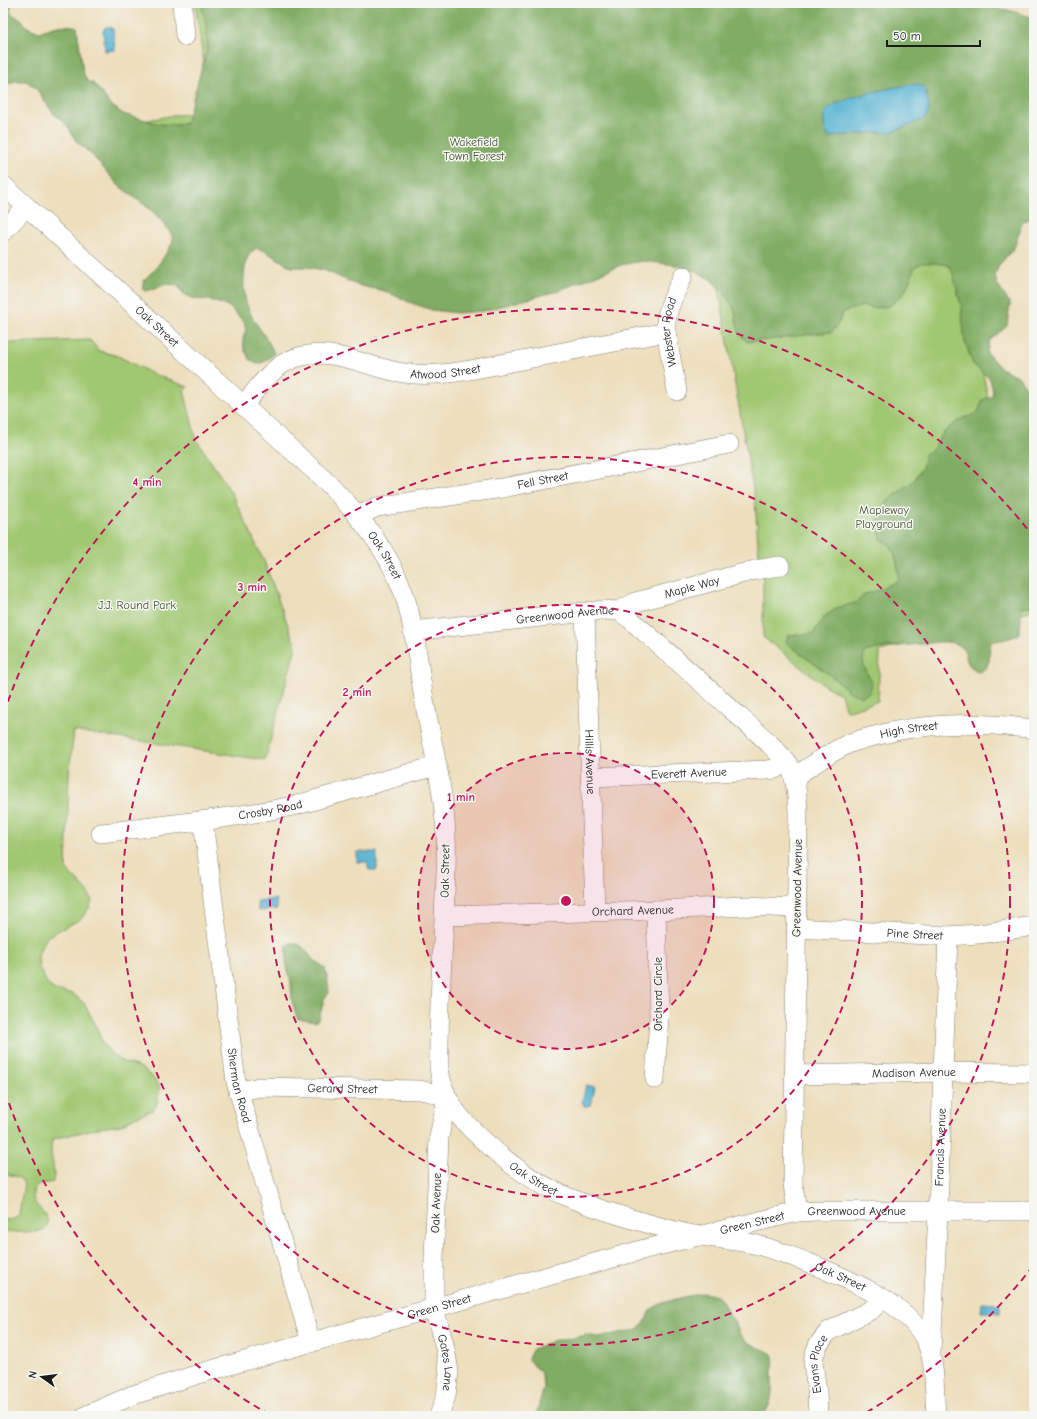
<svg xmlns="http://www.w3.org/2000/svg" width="1037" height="1419" font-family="'Comic Neue',sans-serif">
	<rect width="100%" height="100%" fill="#f6f6f2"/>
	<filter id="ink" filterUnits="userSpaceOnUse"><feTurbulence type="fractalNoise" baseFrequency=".025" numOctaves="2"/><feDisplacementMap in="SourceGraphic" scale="8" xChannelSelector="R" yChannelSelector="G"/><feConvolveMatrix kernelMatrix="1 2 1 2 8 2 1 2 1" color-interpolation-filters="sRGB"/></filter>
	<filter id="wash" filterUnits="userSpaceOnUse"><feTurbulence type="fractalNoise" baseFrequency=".012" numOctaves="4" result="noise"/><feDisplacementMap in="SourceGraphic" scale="16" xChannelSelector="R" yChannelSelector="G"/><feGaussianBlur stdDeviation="0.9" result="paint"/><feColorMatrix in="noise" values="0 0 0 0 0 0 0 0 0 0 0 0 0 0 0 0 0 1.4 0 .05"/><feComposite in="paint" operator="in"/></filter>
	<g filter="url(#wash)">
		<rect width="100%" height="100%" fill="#eddebc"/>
		<path fill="#a0c771" stroke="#5e7246" d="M195,3H792L926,118L1034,603V610L880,651L878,701L846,711L841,694L827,687L763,637V580L759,557L755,501L709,231L94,130L175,115L196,114L206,78Z
			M90,340L99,351L118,356L153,374L188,387L184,390L196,439L231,492L264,561L296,647L265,760L74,731L69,773L66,869L88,892L92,900L90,907L81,919L48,936L41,947L38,956L39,968L48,985L55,990L73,994L84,1003L96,1026L103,1044L109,1051L116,1058L126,1063L140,1067L145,1071L153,1078L160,1087L157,1104L153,1110L135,1117L121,1125L99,1128L53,1139C47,1153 57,1168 53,1182C48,1184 42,1182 37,1185C34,1187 33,1190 33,1193C31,1209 55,1213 45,1229L36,1232H3V1220C10,1219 15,1221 19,1214L24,1184C21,1176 11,1175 3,1174L5,1130L3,1119V343Z"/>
		<path fill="#80ac63" stroke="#4e6440" d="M3,3H12L10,11L13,15L21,19L27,27L39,32C51,27 64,23 77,27L83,72L87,81L94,84L111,105L123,114L160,124L177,125L186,123L207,50V29L201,3H964C988,5 1011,10 1034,18V218L1023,221L1014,248L999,265L995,275L997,284L1010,304L1007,326L989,341L987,353L1000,368L1018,376L1034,398V607L1022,606C1019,616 1023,625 1018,635L1010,638L991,642C987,655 994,664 980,672C959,664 972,652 958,645C947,639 933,643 921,644C902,646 884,646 865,652L863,660L864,666L872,683L870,692L861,697L848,691L838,681L794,649L786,642L788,635L813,634L825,616L839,607L856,603L865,594L878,590L897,581C901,574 895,550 889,544C886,542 883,541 881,539L878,521L882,506L914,480L922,468L925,454C940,447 934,443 943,433C949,427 958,421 966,417C970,416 975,415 978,412C980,409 981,404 982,400L991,397L993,392L990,379L973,364L965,342L961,305L952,270L948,265L934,263H922L915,267L905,292L890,306L874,308L862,306L843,312L839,322L832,332C804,334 776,340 747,342L739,333L734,308L724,293L710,279L698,272L676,265L642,261L621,265L558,291L483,311L457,313L432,310L409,302L385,291L357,285L324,270L306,267H291L267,252L257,248C248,253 246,259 245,268C243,281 243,296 248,308C254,325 268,336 274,354L264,362L257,364L250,360L244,349L243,338L246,330L244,322L228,306L210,300L193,299L183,293L177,285L167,284L147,291L143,290C140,280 152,273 157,267C162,260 167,252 171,245L173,242L172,235L160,219L151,210L118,185L92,155L76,141L67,125L54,114L35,87L26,81H14L9,84L5,70L3,69Z
			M291,943C304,943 306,953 315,961C318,963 323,965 325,969C327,973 329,989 329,993L324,999L319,1019L315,1022L303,1020L297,1018L292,1001L291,983L286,962L287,945Z
			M703,1293C722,1296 720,1297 728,1313C730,1317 733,1319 735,1323C738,1327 738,1333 742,1337C750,1346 763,1348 772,1354C775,1361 773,1365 772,1373C772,1391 774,1400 763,1416H539L537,1411L544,1387L540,1371L528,1360L529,1356L533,1349L555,1340H563L586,1335L598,1337L636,1330L645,1322L650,1310L660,1304L676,1299Z"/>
		<path fill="#53b1d2" stroke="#386677" d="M105,27H111V29H113L115,50L105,51L103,30L105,29Z
			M918,84L923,87L926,92L929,107V111L924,119L915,123L889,133L879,132L828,137C825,131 822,120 825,113C832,98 901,85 918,84Z
			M357,852H377V870H369V868H368V862H357Z
			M276,899L277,909L258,911L257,901Z
			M586,1085L595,1087L591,1105H589L588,1106H584V1104L582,1103Z
			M982,1303L1000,1304V1313L981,1312Z"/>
	</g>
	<g filter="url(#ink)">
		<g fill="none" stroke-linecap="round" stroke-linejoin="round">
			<g stroke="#847d6c" stroke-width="20">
				<g id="minor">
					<path d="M182,3L185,36"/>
					<path id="s1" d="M3,185L331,486C360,517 388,550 403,591C415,626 418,664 424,699C432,744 444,790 446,836C447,855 446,874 445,894C443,952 438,1010 439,1068C443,1102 461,1120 485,1142C511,1166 537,1185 570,1198C605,1212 648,1224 684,1233C707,1238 730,1239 753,1244C772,1248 791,1256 809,1263C847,1279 907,1302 926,1341C936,1362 934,1393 936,1416"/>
					<path d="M3,232L26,207"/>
					<path id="s2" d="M677,391L666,332C664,312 675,294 683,276"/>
					<path id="s3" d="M243,406C256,391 269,370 288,361C326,342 366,368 404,373C426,376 448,374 470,370L666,332"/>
					<path id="s4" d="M358,516L377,507L502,488L729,444"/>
					<path id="s5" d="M619,611L636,602L755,570L780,566"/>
					<path id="s6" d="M585,613L595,911"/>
					<path id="s7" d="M413,631L604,610L619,611L630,619C665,650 699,680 733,711C750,726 778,749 790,767C797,780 797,798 798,812L793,1184L797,1212L817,1211H1034"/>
					<path id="s8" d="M591,777L768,770L775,769L786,762"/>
					<path id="s9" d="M794,777C811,766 829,753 848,744C863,738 879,735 895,731C944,722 984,723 1034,729"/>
					<path id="s10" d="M203,821L236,1082L311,1343"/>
					<path id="s11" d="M101,833C165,825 229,819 293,806L436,766"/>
					<path id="s12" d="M444,916L656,910L746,906L796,908"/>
					<path id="s13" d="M796,928L948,936L979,934L1034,926"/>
					<path id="s14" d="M794,1075L942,1072L1034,1073"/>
					<path d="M655,1079L659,1017L656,910"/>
					<path id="s15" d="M238,1092L259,1087L420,1090L434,1093L447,1098L439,1137L434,1258V1308L445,1348L449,1372L446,1396L439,1416"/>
					<path id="s16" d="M931,1353L938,1211L948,936"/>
					<path id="s17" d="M85,1416L133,1395L205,1372L645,1249L797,1212"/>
					<path id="s18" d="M818,1416L817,1391L813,1363L814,1356L818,1345L829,1331L871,1310L883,1299"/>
				</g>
			</g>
			<use href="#minor" stroke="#fff" stroke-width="19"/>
		</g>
	</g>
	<circle cx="566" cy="901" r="148" fill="#c2185b" fill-opacity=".12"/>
	<g fill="none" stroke="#c2185b" stroke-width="2" stroke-dasharray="7 5">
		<circle cx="566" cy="901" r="148"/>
		<circle cx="566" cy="901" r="296"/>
		<circle cx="566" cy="901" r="444"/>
		<path d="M1033 1266A593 593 0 0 1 862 1415M270 1415A593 593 0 0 1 4 1089M4 713A593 593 0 0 1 1033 536"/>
	</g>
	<g text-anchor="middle" stroke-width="3" stroke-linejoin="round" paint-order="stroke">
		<g font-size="12" fill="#4a583a" stroke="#f6f6f2">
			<text x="474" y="146">Wakefield<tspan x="474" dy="14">Town Forest</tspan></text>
			<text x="884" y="514">Mapleway<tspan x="884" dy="14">Playground</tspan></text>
			<text x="137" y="609">J.J. Round Park</text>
		</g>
		<g font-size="12" fill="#1c1c1c" stroke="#f6f6f2">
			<text dy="4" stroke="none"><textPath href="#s1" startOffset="209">Oak Street</textPath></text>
			<text dy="4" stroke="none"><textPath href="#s2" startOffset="60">Webster Road</textPath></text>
			<text dy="4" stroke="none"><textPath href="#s3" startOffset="225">Atwood Street</textPath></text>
			<text dy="4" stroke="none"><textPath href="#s4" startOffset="189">Fell Street</textPath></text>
			<text dy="4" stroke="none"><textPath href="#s1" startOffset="533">Oak Street</textPath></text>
			<text dy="4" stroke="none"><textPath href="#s5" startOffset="77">Maple Way</textPath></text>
			<text dy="4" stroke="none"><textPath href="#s7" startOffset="153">Greenwood Avenue</textPath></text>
			<text dy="4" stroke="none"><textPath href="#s9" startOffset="126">High Street</textPath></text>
			<text dy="4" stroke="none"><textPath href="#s6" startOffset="149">Hillis Avenue</textPath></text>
			<text dy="4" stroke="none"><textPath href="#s8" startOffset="98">Everett Avenue</textPath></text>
			<text dy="4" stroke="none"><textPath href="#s11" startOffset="171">Crosby Road</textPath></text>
			<text transform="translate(445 871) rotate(-89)" y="4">Oak Street</text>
			<text transform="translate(797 888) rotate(-89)" y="4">Greenwood Avenue</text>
			<text dy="4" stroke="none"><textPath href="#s12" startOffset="189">Orchard Avenue</textPath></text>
			<text dy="4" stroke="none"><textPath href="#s13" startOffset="119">Pine Street</textPath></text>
			<text transform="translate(658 994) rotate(-90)" y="4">Orchard Circle</text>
			<text dy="4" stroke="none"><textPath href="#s14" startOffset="120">Madison Avenue</textPath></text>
			<text dy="4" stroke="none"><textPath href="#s10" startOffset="267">Sherman Road</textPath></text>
			<text dy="4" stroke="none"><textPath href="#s15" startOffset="105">Gerard Street</textPath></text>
			<text dy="4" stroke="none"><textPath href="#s16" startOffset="206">Francis Avenue</textPath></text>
			<text dy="4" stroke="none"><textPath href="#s1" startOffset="1205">Oak Street</textPath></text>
			<text transform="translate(436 1203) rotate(-88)" y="4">Oak Avenue</text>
			<text dy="4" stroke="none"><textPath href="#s7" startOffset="945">Greenwood Avenue</textPath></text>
			<text dy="4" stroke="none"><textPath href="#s17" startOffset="695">Green Street</textPath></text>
			<text dy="4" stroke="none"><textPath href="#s1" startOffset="1529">Oak Street</textPath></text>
			<text dy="4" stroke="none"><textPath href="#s17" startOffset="371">Green Street</textPath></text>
			<text dy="4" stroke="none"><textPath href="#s15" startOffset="478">Gates Lane</textPath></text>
			<text dy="4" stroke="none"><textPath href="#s18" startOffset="53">Evans Place</textPath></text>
		</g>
	</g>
	<circle cx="566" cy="901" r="6" fill="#c2185b" stroke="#f6f6f2" stroke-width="2"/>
	<g font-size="12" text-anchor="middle" font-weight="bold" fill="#c2185b" stroke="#f6f6f2" stroke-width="3" stroke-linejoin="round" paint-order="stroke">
		<text x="147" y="486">4 min</text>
		<text x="252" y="591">3 min</text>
		<text x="357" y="696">2 min</text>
		<text x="461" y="801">1 min</text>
	</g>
	<rect width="1037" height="1419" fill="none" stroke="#f6f6f2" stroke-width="16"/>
	<g transform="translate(42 1377) rotate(284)" stroke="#f6f6f2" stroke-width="3" paint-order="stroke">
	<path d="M0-3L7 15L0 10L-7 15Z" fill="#1c1c1c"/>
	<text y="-6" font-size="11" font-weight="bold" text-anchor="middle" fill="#1c1c1c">N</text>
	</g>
	<path d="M887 40v6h93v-6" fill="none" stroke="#1c1c1c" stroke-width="2"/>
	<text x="893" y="40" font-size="12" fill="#1c1c1c" stroke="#f6f6f2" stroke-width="3" paint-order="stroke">50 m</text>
</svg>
